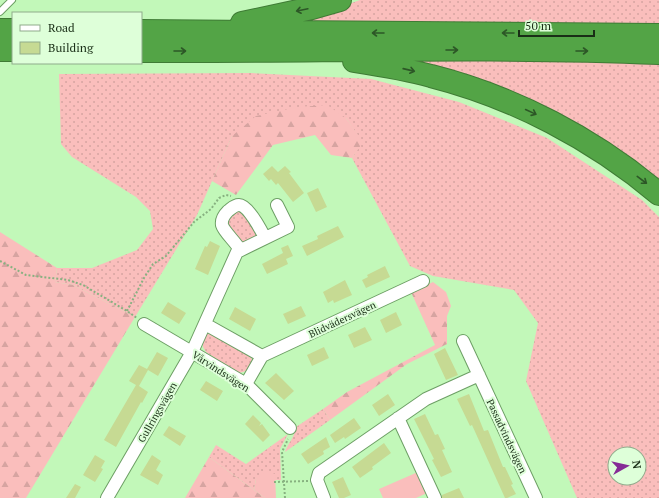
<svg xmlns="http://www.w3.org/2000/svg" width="659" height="498" font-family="'PT Serif',serif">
	<defs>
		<pattern id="grass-dots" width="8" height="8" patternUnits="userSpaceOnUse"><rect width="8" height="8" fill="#fabebc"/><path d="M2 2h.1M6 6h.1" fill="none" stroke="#d6a4a1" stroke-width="1.8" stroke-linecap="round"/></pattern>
		<pattern id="forest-firs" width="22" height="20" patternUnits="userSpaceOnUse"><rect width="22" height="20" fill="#fabebc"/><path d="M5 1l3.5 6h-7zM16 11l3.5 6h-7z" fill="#d6a4a1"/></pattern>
	</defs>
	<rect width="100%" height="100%" fill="#c2f8b9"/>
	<path fill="url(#grass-dots)" fill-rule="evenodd" d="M360,0H659V24L301,21Z
		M410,59L659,62V185Z
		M251,73L371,79L459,102L547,138L642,200L659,217V498H577L526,381L538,323L514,290L433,276L410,266L352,158L362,142L346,118L232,136L197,215L135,317L73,285L55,282L57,268H92L137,250L153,229L150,211L136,197L72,157L61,144L59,74ZM615,454H639V478H615Z
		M242,210L257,235V237L245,243L240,241L228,230L226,219L233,211Z
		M214,333L249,353C256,363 250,372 238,373L206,352L203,347V339L207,334Z
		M323,409L330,420L285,452C288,443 295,437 296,427Z
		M288,434L280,449L281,480H275V474L256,479L254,490L209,457L216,445L246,464Z"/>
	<path fill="url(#forest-firs)" d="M327,105L346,118L363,142L352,158L331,155L315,135L273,145L236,195L212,181L232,136L256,116L298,107Z
		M0,232L57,268L55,282L73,285L135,317L26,498H0Z
		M433,282L446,292L451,306L447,316V344L407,364L330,420L323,409L347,392L435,345L411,292Z
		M209,457L265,498H185Z"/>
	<path fill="#fabebc" d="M267,471L275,474L276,498H265L254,490L256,479Z
		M418,472L427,493L416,498H383L379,489Z"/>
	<path fill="#c6da93" d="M272,166L278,172L285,166L291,172L289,173L304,193L293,202L278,183L276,185L271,179L269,181L263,174Z
		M318,188L327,207L316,212L307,193Z
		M338,226L344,237L307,256L302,246L318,239L317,236Z
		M210,241L220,246L208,275L195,269L205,246L207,247Z
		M288,245L293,256L286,259L288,264L267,274L262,264L283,253L281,248Z
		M385,266L390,277L366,288L362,280L368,277L367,275Z
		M345,280L352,295L334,303L333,300L328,303L323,292Z
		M168,302L186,313L179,324L161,313Z
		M301,306L306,316L288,324L283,314Z
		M235,307L256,319L250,331L229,319Z
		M396,312L402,325L386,333L380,320Z
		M365,327L372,340L354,348L348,335Z
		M324,347L329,358L312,366L307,355Z
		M445,348L458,375L446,380L434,354Z
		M157,352L168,358L158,376L148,370L139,386L148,392L142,403L141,402L116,447L104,440L136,385L129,381L139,365L147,369Z
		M276,373L294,391L284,400L265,383Z
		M206,381L223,391L217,401L200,390Z
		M388,394L395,405L379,416L372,405Z
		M469,394L484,431L488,430L503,467H505L513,484L511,485L516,494L507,498H505L472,425L470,426L457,399Z
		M425,414L435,435L438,434L445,449L442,450L452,472L441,477L432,460L434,459L414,419Z
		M253,415L261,423L259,426L262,424L270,435L263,442L245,424Z
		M354,418L361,428L345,439L344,437L335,443L330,435Z
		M169,426L186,436L180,446L163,435Z
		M326,437L330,447L323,451L324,454L308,464L301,454Z
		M384,443L391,453L372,467L373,469L360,478L352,467Z
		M95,455L105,461L101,468L103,469L95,482L83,475Z
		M152,455L161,461L156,470L163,475L158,485L140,475Z
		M343,477L351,495L344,498H339L332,482Z
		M75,484L81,487L75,498H66Z
		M459,488L464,498H442V495Z"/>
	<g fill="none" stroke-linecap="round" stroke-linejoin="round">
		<g stroke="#6d9f65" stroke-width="8">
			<path id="service" d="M0,12L12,0"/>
		</g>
		<g stroke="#6d9f65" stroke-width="14">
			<path id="minor" d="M240,250C236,242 224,232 222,225C221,219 224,215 228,211C231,209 234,205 239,205C248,205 261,230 265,238
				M144,324L246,384L290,428
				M205,324L262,356
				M463,341L536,498
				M262,356L423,281
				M246,384L262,356
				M398,418L435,498
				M107,498L192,352L237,252L288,227L277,205
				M324,498L317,480L319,473L426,399L479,375"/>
		</g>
		<g stroke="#3f7b35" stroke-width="24">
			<path id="motorway" d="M242,23L312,8L340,0
				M0,30H13
				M141,31L659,35
				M0,50H13
				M141,51C314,52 486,46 659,53
				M354,61C380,65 406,69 431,76C514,97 594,139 659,194"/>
		</g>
		<path stroke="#87b180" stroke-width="2" stroke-dasharray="2 2" stroke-linecap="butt" d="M0,261L26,275L68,280L83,285L127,311L137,318
			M127,311L144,278L153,264L166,256L194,222L211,209L219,198L226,195L231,196
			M274,482L308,481
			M285,498L282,452L288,439"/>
		<use href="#service" stroke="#fff" stroke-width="6"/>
		<use href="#minor" stroke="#fff" stroke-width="12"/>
		<use href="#motorway" stroke="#53a446" stroke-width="22"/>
	</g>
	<defs><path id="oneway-shaft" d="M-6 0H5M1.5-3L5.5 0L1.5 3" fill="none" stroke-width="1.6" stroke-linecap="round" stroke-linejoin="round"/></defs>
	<g stroke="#2d5727">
		<use href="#oneway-shaft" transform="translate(302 10) rotate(168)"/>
		<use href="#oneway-shaft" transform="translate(378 33) rotate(-180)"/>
		<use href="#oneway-shaft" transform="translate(508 33) rotate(-180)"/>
		<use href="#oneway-shaft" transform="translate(452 50)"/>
		<use href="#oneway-shaft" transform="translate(180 51)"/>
		<use href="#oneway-shaft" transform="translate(582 51)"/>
		<use href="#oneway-shaft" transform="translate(409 70) rotate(13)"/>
		<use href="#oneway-shaft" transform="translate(531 112) rotate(25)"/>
		<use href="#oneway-shaft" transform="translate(642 180) rotate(37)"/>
	</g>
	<g text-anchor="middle" stroke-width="4" stroke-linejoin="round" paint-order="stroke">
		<g font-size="10" fill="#192e16" stroke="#deffd9">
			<text transform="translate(342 319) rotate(-25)" y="4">Blidvädersvägen</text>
			<text transform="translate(221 371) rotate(33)" y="4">Vårvindsvägen</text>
			<text transform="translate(157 412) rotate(-60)" y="4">Gullringsvägen</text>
			<text transform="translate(507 436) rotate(65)" y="4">Passadvindsvägen</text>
		</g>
	</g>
	<rect x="12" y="12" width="130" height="52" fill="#deffd9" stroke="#8fab8b"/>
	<rect x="20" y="25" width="20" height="6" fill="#ffffff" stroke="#8fab8b"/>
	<text x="48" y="32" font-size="12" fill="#192e16">Road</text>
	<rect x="20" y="42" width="20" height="12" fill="#c6da93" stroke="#8fab8b"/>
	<text x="48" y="52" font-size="12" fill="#192e16">Building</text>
	<g transform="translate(627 466) rotate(82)"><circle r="19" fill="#deffd9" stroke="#8fab8b"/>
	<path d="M0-3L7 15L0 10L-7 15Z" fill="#862b96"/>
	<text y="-6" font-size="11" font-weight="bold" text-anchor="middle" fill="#192e16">N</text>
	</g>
	<path d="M519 30v6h75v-6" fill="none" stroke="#192e16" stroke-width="2"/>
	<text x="525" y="30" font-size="12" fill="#192e16" stroke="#deffd9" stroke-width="3" paint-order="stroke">50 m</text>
</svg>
